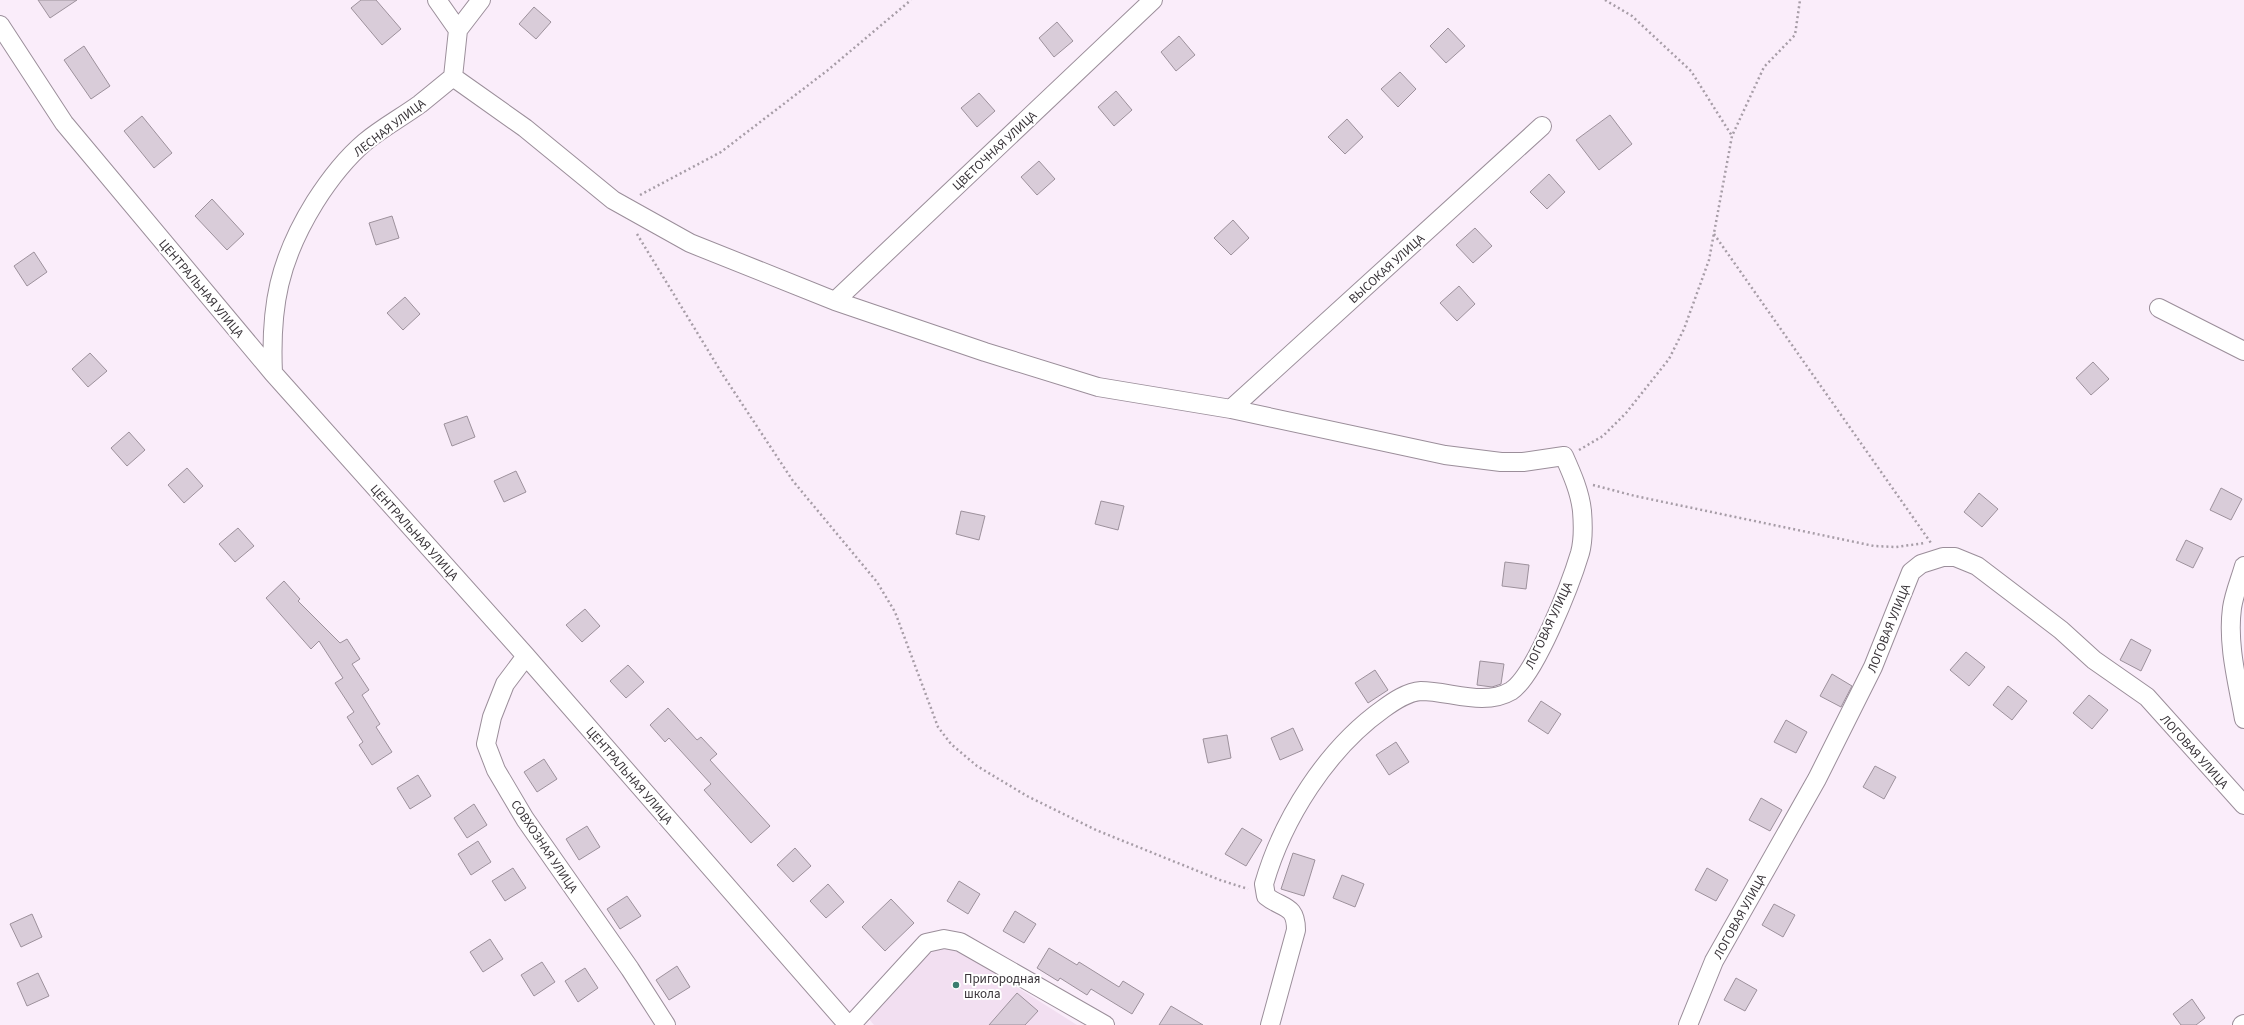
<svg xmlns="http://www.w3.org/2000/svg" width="2244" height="1025" font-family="'Source Sans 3',sans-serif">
	<rect width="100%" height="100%" fill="#faedfa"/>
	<path fill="#f2dff1" d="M952,946L1077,1025H874L869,1019L928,950Z"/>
	<path fill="#d9ccd9" stroke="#9d919c" d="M38,0H77L50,18Z
		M361,0H376L401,29L382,45L351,8Z
		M534,7L551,22L536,39L519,24Z
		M1057,22L1073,41L1054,57L1039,38Z
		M1448,28L1465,46L1446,63L1430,46Z
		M1179,36L1195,55L1176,71L1161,52Z
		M84,46L110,86L91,99L64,60Z
		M1400,72L1416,89L1398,107L1381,89Z
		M1116,91L1132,110L1114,126L1098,107Z
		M979,93L995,111L977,127L961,108Z
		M1610,115L1632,144L1599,170L1576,140Z
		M142,116L172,153L154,168L124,131Z
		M1347,119L1363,137L1345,154L1328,137Z
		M1039,161L1055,179L1037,195L1021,177Z
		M1549,174L1565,192L1547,209L1530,192Z
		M212,199L244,234L227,250L195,216Z
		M392,216L399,238L376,245L369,223Z
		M1233,220L1249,238L1231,255L1214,238Z
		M1475,228L1492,246L1473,263L1456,245Z
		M34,252L47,272L27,286L14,266Z
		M1459,286L1475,304L1457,321L1440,303Z
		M405,297L420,314L403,330L387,313Z
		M90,353L107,371L88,387L72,369Z
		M2093,362L2109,379L2091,395L2076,378Z
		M467,416L475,437L452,446L444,424Z
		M129,432L145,450L127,466L111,448Z
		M187,468L203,486L184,503L168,485Z
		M516,471L526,492L504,502L494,481Z
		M2221,488L2242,499L2231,520L2210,510Z
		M1979,493L1998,509L1982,527L1964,512Z
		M1101,501L1124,506L1118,530L1095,524Z
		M961,511L985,516L979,540L956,534Z
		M238,528L254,546L235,562L219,544Z
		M2186,540L2203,548L2193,568L2176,560Z
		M1505,562L1529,565L1526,589L1502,586Z
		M284,581L300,599L298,601L340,643L347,639L360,659L352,664L369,690L362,695L380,724L376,727L392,752L372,765L359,745L363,742L347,717L354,712L335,683L343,678L319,641L311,649L266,598Z
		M585,609L600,626L582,642L566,625Z
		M2131,639L2151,650L2141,671L2120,660Z
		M1966,652L1985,667L1969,686L1950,670Z
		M1480,661L1504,664L1501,684L1492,687L1477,685Z
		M628,665L644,682L626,698L610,681Z
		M1375,670L1388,690L1368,703L1355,683Z
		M1832,674L1852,686L1841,707L1820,696Z
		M2008,686L2027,701L2012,720L1993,705Z
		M2089,695L2108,710L2092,729L2073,713Z
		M1541,701L1561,714L1548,734L1528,721Z
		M668,708L697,740L701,737L717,754L710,760L770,826L751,843L704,790L711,784L669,738L665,742L650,725Z
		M1786,720L1807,732L1796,753L1774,742Z
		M1293,728L1303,750L1280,760L1271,738Z
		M1227,735L1231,758L1208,763L1203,739Z
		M1396,742L1409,762L1389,775L1376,755Z
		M544,759L557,779L537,792L524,772Z
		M1875,766L1896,777L1884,799L1863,787Z
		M418,775L431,796L410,809L397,788Z
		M1761,798L1782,810L1770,831L1749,820Z
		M474,804L487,825L467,838L454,818Z
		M587,826L600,847L579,860L566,839Z
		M1242,828L1262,840L1246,866L1225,854Z
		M478,841L491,862L471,875L458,854Z
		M795,848L811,866L793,882L777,865Z
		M1293,853L1315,860L1304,896L1281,889Z
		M513,868L526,888L505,901L492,881Z
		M1707,868L1728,880L1716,901L1695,890Z
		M1342,875L1364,884L1355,907L1333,898Z
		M959,881L980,894L968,914L947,901Z
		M828,884L844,902L826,918L810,901Z
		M627,896L641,916L620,929L607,909Z
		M891,899L914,923L885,951L862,927Z
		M1774,904L1795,915L1783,937L1762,925Z
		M1015,911L1036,924L1024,943L1003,931Z
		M32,914L42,937L21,947L10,924Z
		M490,939L503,959L483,972L470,952Z
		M1049,948L1077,965L1079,962L1119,987L1123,981L1144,994L1132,1014L1091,989L1087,995L1060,978L1058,981L1037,968Z
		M542,962L555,982L534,996L521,975Z
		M677,966L690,987L669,1000L656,980Z
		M585,968L598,988L578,1002L565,981Z
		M38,973L49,996L27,1006L17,983Z
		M1736,978L1757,990L1745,1011L1724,1000Z
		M1017,993L1038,1011L1025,1025H989Z
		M2192,999L2205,1018L2196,1025H2181L2173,1014Z
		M1171,1006L1203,1025H1159Z"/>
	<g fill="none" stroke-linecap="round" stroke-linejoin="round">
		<g stroke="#9b8e9a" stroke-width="20">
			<path id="minor" d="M437,0L458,30
				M0,25L64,123L273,373L526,656L848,1025
				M453,77L525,128L613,200L690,243L835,301L985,352L1098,387L1231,409L1445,455L1501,462H1523L1564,456C1572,474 1580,492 1582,511C1583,523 1583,542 1580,553C1571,583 1535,676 1511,691C1484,707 1450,691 1421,691C1407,692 1394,701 1383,709C1327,749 1283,818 1264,884L1266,896C1282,909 1296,904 1296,930L1270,1025
				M835,301L1153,0
				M2159,308L2244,351
				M273,373C270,306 279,260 315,202C329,180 345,159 365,142C382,128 402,117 420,104C431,95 442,86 453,77L458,30L481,0
				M1231,409L1542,126
				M2244,566C2240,580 2234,594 2232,608C2227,645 2238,684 2244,719
				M526,656L505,684L492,717L486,744L496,770L525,819L630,969L666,1025
				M851,1025L926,943L944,939L960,942L1105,1025
				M1688,1025L1714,961L1817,779L1873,667L1911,572L1921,564L1943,557H1955L1977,566L2061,630L2094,660L2147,697L2244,805
				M2242,1025L2244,1024"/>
		</g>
		<path stroke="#a79da7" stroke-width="2.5" stroke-dasharray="2 3" stroke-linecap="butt" d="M1605,0L1632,16L1691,71L1732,136
			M640,195L721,152L828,70L911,0
			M637,234L723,375L793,481L877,582L895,612L938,727L951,744L977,766L1027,796L1096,830L1220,880L1248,889
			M1714,234L1931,543
			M1579,450L1603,436L1626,413L1669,359L1684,329L1709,260L1732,136L1764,67L1795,35L1800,0
			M1593,485L1635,496L1874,546L1896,547L1925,543"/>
		<use href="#minor" stroke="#fff" stroke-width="18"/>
	</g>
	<circle fill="#3a7d6f" stroke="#fff" stroke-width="1.5" cx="956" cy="985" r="4"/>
	<g text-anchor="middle" stroke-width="4" stroke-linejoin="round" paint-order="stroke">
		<g font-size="13" fill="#393439" stroke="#fff">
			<text transform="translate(389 127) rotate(-37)" y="5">ЛЕСНАЯ УЛИЦА</text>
			<text transform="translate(994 150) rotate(-43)" y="5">ЦВЕТОЧНАЯ УЛИЦА</text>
			<text transform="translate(1386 268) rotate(-42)" y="5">ВЫСОКАЯ УЛИЦА</text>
			<text transform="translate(202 288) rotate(50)" y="5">ЦЕНТРАЛЬНАЯ УЛИЦА</text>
			<text transform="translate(415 532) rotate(48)" y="5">ЦЕНТРАЛЬНАЯ УЛИЦА</text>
			<text transform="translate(1548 625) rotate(-65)" y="5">ЛОГОВАЯ УЛИЦА</text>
			<text transform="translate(1888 628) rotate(-68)" y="5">ЛОГОВАЯ УЛИЦА</text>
			<text transform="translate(2195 751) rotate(48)" y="5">ЛОГОВАЯ УЛИЦА</text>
			<text transform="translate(630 775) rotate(49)" y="5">ЦЕНТРАЛЬНАЯ УЛИЦА</text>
			<text transform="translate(545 846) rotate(56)" y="5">СОВХОЗНАЯ УЛИЦА</text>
			<text transform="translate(1739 916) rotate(-61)" y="5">ЛОГОВАЯ УЛИЦА</text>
		</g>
		<g font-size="13" fill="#393439" stroke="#fff" text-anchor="start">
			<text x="964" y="983">Пригородная<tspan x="964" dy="15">школа</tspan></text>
		</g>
	</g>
</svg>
